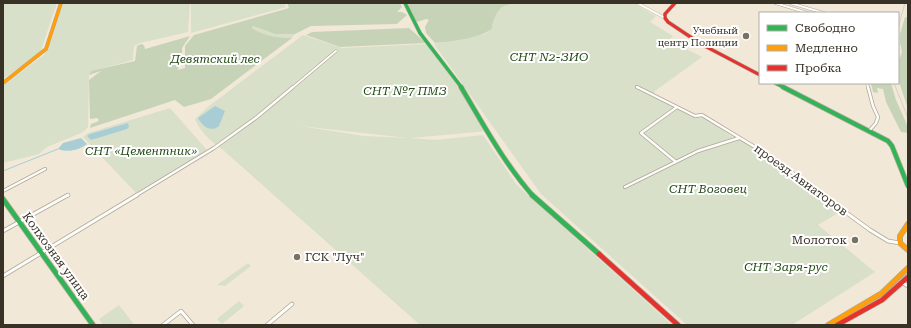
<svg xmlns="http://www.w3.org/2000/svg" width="911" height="328" font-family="'Roboto Serif',serif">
	<rect width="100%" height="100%" fill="#f2e8d7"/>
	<path fill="#d8e0c9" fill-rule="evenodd" d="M3,3H57L40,53L3,79Z
		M63,3H190L188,32L140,43L134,46L133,60L100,69L89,75L88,127L83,132L74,136L47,147L39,154L3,163V130H4L3,128V85L44,55L51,41Z
		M191,3H284L286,7L191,33Z
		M508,3H633L656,16L650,22L673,36L669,40L702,57L655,91L654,94L698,118L703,117L734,138L744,142L840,212L818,225L875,272L792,325H687L541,194L434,44L485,34L492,29C492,22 496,9 503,6C505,5 508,5 510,5Z
		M253,26L275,34H295L292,38C278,38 264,36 252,28Z
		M303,35L342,48L427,44L458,82L488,131L411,138L435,140L483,135L516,184L672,325H420L222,149C210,141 200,131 195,119L209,106ZM300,126L408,138L364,136Z
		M170,108L207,150L136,193L83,137L88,133Z
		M248,263L251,266L225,286L217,285Z
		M239,301L244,306L222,324L217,319Z
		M119,305L133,323L130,325H103L99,319Z"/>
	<path fill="#c7d3b6" d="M287,3H400L402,7L397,12H402L407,15L397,24L311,26L295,34H275L253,26L252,28C264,36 278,38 292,38L211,99L184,107L175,100L90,128L91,124L97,122L99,120L97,118L90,119L89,80L101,71L89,75L91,71L135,61L137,46L141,44L144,45L145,49L190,36L182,48V61L178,68V70L185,68V46L194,35L289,8Z
		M408,3H508L510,5C508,5 506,5 504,6C497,9 492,22 492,29C477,39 453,41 435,43L426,33L425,27L429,20L426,19L417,22L411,14Z
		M905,17L908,18V55L907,57L908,61V109L898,79V62L902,52L900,43V34Z
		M409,28L426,43L340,47L306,35L312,32Z
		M871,83H891L896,100L908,127V133L901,132L886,102L883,89L877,88L878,93L873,92Z"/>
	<path fill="#a9cdd4" d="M215,106L225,111L219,126C211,133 202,126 198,118Z
		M128,123L129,127L127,129L91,140L87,136L90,134Z
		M81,138L87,144C79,150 68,153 58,149L63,143Z"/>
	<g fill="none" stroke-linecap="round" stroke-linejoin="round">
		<path stroke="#a9cdd4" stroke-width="1" d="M3,171L58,149"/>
		<g stroke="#aea799" stroke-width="3">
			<path id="street-far2" d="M637,3L665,18
				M775,3L808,13
				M790,3L824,13
				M867,83L868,88
				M637,87L639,88
				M292,88L336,51"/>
		</g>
		<g stroke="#aea799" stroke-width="4">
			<path id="street-far1" d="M637,87L695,116L702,115L768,155L824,196
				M868,87L873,106L878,117L876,123L869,131
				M676,162L641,133L677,107
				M625,187L698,151L739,138
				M3,191L45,169
				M67,196L68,195
				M135,196L214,148L257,117L293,87"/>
		</g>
		<g stroke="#aea799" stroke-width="4.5">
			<path id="street" d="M822,195L870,230L888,241L900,243
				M3,231L68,195
				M3,276L137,195
				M903,283L908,286
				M163,325L181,311L193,325
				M267,325L292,304"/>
		</g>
		<g stroke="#aea799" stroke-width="4">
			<path id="fast-far2" d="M405,3L420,33L462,88
				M775,83L785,88"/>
		</g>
		<g stroke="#aea799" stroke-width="5.5">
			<path id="fast-far1" d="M461,87C483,124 504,163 533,196
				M783,87L888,141L892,146L908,186"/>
		</g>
		<g stroke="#aea799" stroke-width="6">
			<path id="fast" d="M532,195L599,254
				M3,199L93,325"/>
		</g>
		<g stroke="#aea799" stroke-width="4">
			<path id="slow-far1" d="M3,83L46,49L61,3"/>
		</g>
		<g stroke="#aea799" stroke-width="6">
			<path id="slow" d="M908,224L900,236V243L908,250
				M828,325L882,293L908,268"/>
		</g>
		<g stroke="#aea799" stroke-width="4">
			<path id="jam-far1" d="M675,3L665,14V18L668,22L701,44L760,75"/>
		</g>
		<g stroke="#aea799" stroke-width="6">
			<path id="jam" d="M599,254L678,325
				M837,325L882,300L908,277"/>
		</g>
		<use href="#street-far2" stroke="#fdfcf9" stroke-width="2"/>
		<use href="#street-far1" stroke="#fdfcf9" stroke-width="2.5"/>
		<use href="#street" stroke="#fdfcf9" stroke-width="3"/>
		<use href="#fast-far2" stroke="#30b455" stroke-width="3"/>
		<use href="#fast-far1" stroke="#30b455" stroke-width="4"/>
		<use href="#fast" stroke="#30b455" stroke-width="4.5"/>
		<use href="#slow-far1" stroke="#ff9f0a" stroke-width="3"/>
		<use href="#slow" stroke="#ff9f0a" stroke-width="4.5"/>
		<use href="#jam-far1" stroke="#e5322d" stroke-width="3"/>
		<use href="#jam" stroke="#e5322d" stroke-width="4.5"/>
		<path stroke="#d3d0cb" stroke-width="1" d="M898,28L905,3
			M894,83L908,118"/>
	</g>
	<g fill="#797264" stroke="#fff" stroke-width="1.5">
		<circle cx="746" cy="36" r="4"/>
		<circle cx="855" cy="240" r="4"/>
		<circle cx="297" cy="257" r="4"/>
	</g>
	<g text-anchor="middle" stroke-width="4" stroke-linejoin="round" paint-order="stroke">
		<g font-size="10" fill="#383226" stroke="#fff" text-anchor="end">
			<text x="738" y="34">Учебный<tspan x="738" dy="12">центр Полиции</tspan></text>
		</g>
		<g font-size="12" font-style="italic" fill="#224915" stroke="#fff">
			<text x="549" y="61">СНТ N2-ЗИО</text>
			<text x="215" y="63">Девятский лес</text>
			<text x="405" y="95">СНТ №7 ПМЗ</text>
			<text x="141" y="155">СНТ «Цементник»</text>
			<text x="708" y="193">СНТ Воговец</text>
			<text x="786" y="271">СНТ Заря-рус</text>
		</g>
		<g font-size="12" fill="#383226" stroke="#fff">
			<text transform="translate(801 180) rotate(36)" y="4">проезд Авиаторов</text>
			<text transform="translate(56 256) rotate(54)" y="4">Колхозная улица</text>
		</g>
		<g font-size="12" fill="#383226" stroke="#fff" text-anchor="end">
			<text x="847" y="244">Молоток</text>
			<text x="305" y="261" text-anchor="start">ГСК "Луч"</text>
		</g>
	</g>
	<rect width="911" height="328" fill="none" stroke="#383226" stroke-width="8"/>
	<rect x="759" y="12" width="140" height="72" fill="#ffffff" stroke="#afada8"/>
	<rect x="767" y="25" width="20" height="6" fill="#30b455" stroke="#afada8"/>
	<text x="795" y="32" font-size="12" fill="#383226">Свободно</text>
	<rect x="767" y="45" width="20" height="6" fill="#ff9f0a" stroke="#afada8"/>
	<text x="795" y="52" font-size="12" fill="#383226">Медленно</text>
	<rect x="767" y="65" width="20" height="6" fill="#e5322d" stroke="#afada8"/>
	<text x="795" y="72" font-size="12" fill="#383226">Пробка</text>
</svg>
